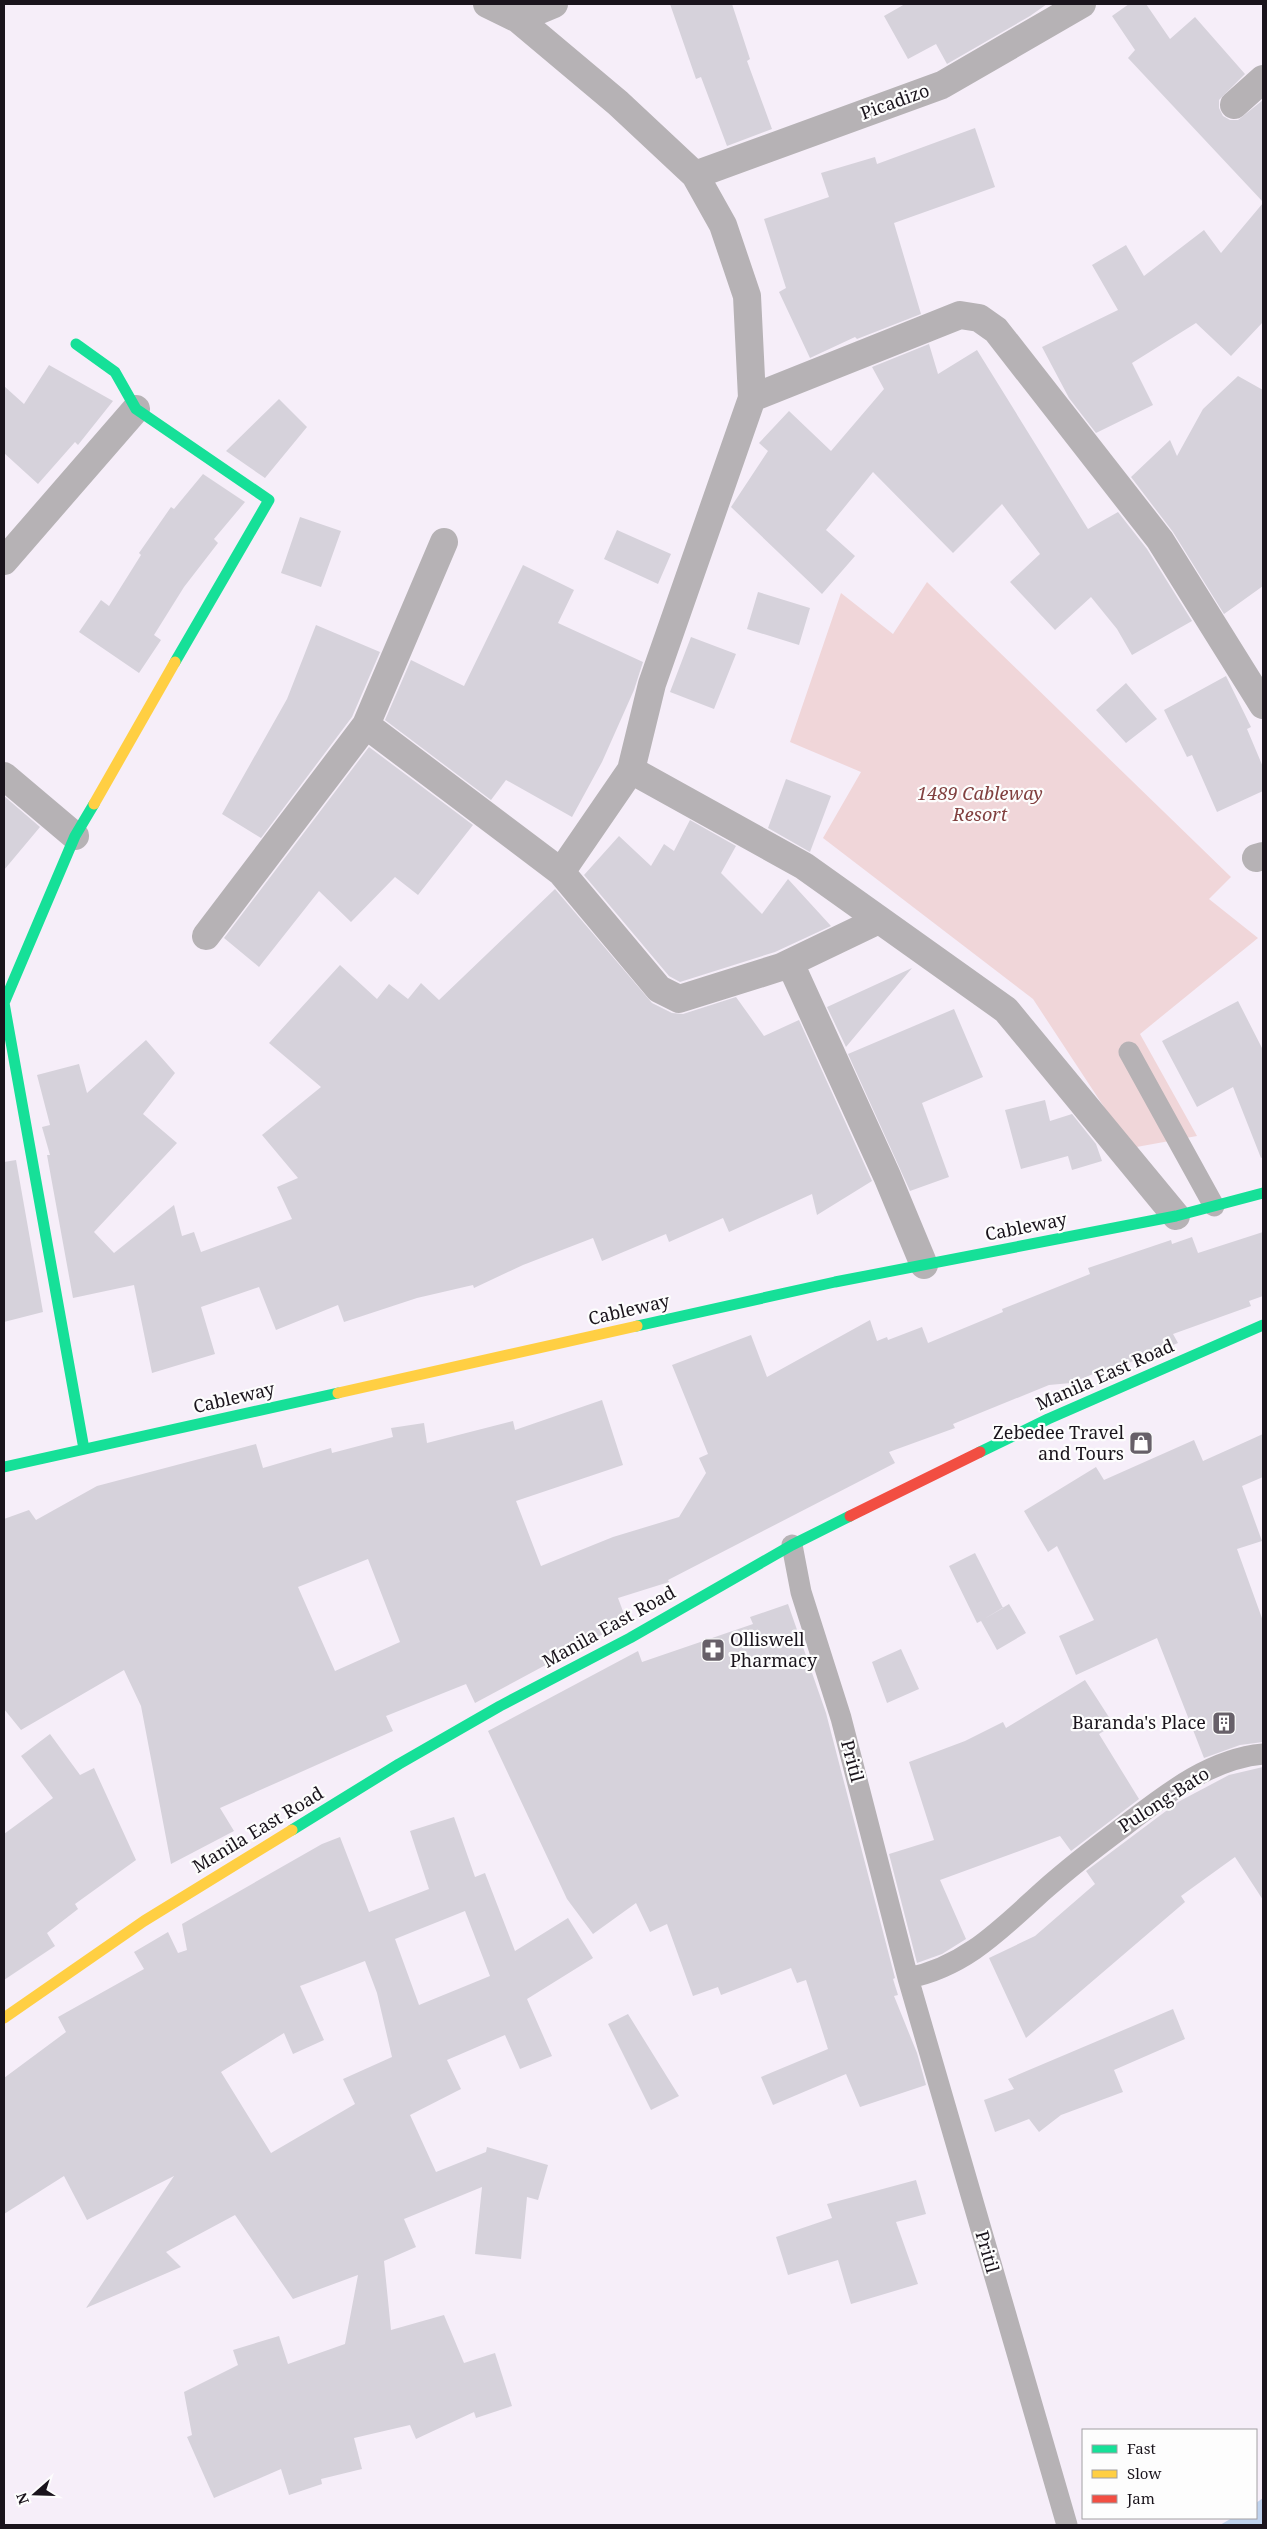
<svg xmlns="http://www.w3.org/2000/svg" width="1267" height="2529" font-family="'Noto Serif',serif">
	<rect width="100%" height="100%" fill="#f6eef9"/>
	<path fill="#f0d6d9" d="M927,582L1231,877L1209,899L1258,938L1140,1034L1197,1136L1131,1148L1033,999L823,838L861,772L790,742L841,593L893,634Z"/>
	<path fill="#c0d3ee" d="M1263,2498V2525H1220L1232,2518H1256V2503Z"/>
	<path fill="#d6d2db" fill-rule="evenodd" d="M670,4H732L750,59L747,61L772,129L727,146L701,77L696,79Z
		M905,4H1047L1030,16L947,64L936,44L908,59L884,16Z
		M1129,4H1146L1170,39L1195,17L1245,74L1219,100V108L1223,116L1230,120H1238L1263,100V202L1128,58L1135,50L1112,16Z
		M975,128L995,187L894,223L921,314L857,339L855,337L810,358L779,292L786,288L764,219L829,197L821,173L875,157L877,164Z
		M1263,203V322L1231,356L1196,323L1132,363L1153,405L1096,433L1069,398L1042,347L1118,310L1092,265L1126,245L1144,276L1204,230L1221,253Z
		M929,344L938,374L977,350L1088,529L1118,512L1147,549L1192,621L1132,655L1117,629L1091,597L1055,630L1010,582L1040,554L1002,504L953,553L873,472L826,530L855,556L822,594L731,507L768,451L759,443L789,411L831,451L884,389L872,367Z
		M49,365L113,401L78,445L75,442L38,484L4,453V386L24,404Z
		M1238,376L1263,390V586L1224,614L1173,532L1131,477L1170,440L1177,456L1203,409Z
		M279,399L307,427L265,478L226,451Z
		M203,474L245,502L214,539L218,543L184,587L154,635L161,640L139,673L79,632L101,600L109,606L141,555L139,553L171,507L174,509Z
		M300,517L341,531L321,587L281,573Z
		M617,530L671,554L658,584L604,559Z
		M523,565L574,590L558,623L643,662L634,690L602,762L572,817L506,780L491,800L385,720L411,660L464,686Z
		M758,592L810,608L799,645L747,629Z
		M316,625L380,652L352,717L261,838L222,814L287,699Z
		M691,637L736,654L714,709L670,692Z
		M1226,676L1251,727L1247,729L1263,767V791L1217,812L1192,755L1187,757L1164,710Z
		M1126,683L1157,719L1126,743L1096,710Z
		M369,747L473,825L418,895L395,877L351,922L319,891L259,967L224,938Z
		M786,779L831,796L810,852L768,828Z
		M4,796L40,827L4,870Z
		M690,820L736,846L721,873L762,914L788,879L831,926L775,952L680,982L669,976L584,875L619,836L651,866L664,844L674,851Z
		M555,889L652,1003L672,1013L683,1014L736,997L764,1036L799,1020L872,1181L817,1215L812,1194L729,1232L723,1218L669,1242L666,1234L602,1261L593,1238L523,1265L474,1288L473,1285L417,1298L344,1322L338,1305L276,1330L259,1287L201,1307L215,1354L152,1373L134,1285L73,1298L47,1155H50L42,1127L50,1125L37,1075L79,1064L87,1093L146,1040L175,1073L143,1114L177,1143L94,1232L114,1253L174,1205L182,1236L194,1232L201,1252L292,1219L277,1187L298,1178L262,1135L321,1087L269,1043L340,965L377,999L389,984L408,999L421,983L439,1000Z
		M912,968L846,1047L827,1007Z
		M1238,1001L1263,1050V1157L1261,1158L1233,1087L1197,1107L1162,1041Z
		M954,1009L983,1077L922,1103L949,1177L910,1191L848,1054Z
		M1045,1100L1050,1121L1072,1114L1096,1144L1102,1161L1072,1170L1068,1156L1021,1169L1005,1110Z
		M16,1160L43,1312L4,1322V1162Z
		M1263,1232V1296L1249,1301L1251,1306L1173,1334L1178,1343L1126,1364L1125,1361L1071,1383L1049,1385L953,1424L955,1428L889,1452L895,1463L668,1580L669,1582L618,1598L627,1622L622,1624L475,1703L466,1684L386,1716L393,1731L220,1808L234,1831L171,1864L141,1706L124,1670L21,1730L4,1709V1519L29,1510L36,1520L97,1486L256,1444L263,1468L331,1448L332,1453L393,1437L391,1428L424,1423L427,1443L513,1421L515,1430L602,1400L623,1465L516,1501L541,1566L613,1537L679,1517L706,1473L699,1458L708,1454L672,1365L751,1335L767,1377L870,1320L877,1341L887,1337L888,1340L922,1327L928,1343L1003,1312L1002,1309L1090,1274L1088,1268L1171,1240L1172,1244L1192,1237L1198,1253ZM368,1559L400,1642L335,1671L298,1587Z
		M1263,1434V1477L1242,1486L1262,1541L1237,1549L1263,1621V1742L1240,1745L1204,1758L1157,1638L1076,1675L1059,1636L1094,1620L1057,1546L1048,1552L1024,1511L1096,1467L1104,1480L1194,1440L1203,1461Z
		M975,1553L1003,1608L984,1619L1009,1604L1026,1633L997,1650L981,1621L977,1623L949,1566Z
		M788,1604L826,1713L895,1978L893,1979L898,1995L894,1996L917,2053L926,2085L860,2107L846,2074L773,2105L761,2077L828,2049L806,1980L797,1983L791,1968L721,1995L718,1987L693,1996L667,1924L650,1932L636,1903L593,1934L567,1899L488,1731L638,1651L642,1662L753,1624L750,1617Z
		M901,1649L919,1689L887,1703L872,1662Z
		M1085,1680L1114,1725L1099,1734L1139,1799L1071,1851L1060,1836L940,1880L966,1939L942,1954L917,1963L889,1854L934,1840L909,1762L965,1741L1003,1722L1006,1728Z
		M50,1734L80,1775L94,1768L136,1860L75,1904L78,1909L47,1933L55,1946L4,1980V1834L53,1798L21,1756Z
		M1263,1767V1900L1235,1857L1181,1896L1185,1902L1026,2038L989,1958L1035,1936L1095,1884L1086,1871L1178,1802L1229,1775Z
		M454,1817L475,1877L485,1873L515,1951L568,1918L593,1958L527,1999L552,2056L520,2069L505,2035L447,2060L461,2089L410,2115L436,2172L486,2152L487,2147L548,2165L538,2200L527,2197L521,2259L475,2254L482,2187L404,2219L416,2247L384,2261L391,2330L444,2315L464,2363L495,2353L512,2406L476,2418L474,2412L416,2439L410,2425L354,2438L362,2469L321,2479L322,2484L289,2495L281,2469L214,2498L187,2437L192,2435L184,2392L238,2365L233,2350L279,2336L288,2364L345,2344L358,2275L293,2299L235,2215L166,2252L181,2267L86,2308L174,2176L87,2220L64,2176L4,2214V2078L66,2032L58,2017L144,1969L134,1952L168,1932L178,1953L187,1950L182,1924L322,1844L340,1837L369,1912L429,1889L410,1831ZM465,1911L490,1976L419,2005L395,1939ZM365,1961L377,1993L392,2057L343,2079L355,2104L271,2153L221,2072L284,2033L293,2054L324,2040L300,1986Z
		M1173,2009L1185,2039L1114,2070L1123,2092L1061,2115L1039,2132L1029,2119L995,2132L984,2100L1014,2089L1008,2079Z
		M628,2014L679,2096L651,2110L608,2024Z
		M916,2180L926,2214L896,2222L918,2284L851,2304L838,2260L788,2275L776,2237L832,2218L827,2204Z"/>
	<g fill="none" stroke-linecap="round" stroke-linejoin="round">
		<path stroke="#b6b2b5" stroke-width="21" d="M1129,1052L1214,1206
			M792,1545L801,1592L841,1718L908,1978L1067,2525
			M908,1978C965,1967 1001,1929 1043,1891C1069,1868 1096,1847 1123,1827C1165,1795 1209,1759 1263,1754"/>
		<path stroke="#b6b2b5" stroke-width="28" d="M487,4L518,19L618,103L695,175L723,225L747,296L752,398L652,684L631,770L561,872
			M518,19L554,4
			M1234,105L1263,79
			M695,175L942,85L1082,4
			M752,398L960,315L979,318L996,330L1160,540L1263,705
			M4,561L136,409
			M366,725L561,872L659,989L679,999L781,967L879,920
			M631,770L804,866L1006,1010L1176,1216
			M4,776L75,836
			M1256,858L1263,856
			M206,936L366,725L444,542
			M790,963L887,1176L924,1265"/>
		<path stroke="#16e098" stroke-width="11" d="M76,344L115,372L136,409L269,500L175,662
			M637,1326L835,1282L1176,1216L1263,1193
			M84,1449L4,1003L75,836L94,804
			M980,1452L1048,1419L1263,1325
			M4,1467L338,1393
			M292,1830L399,1764L500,1706L630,1638L792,1545L850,1516"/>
		<path stroke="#ffcf43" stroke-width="11" d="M94,804L175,662
			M338,1393L637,1326
			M4,2018L144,1921L292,1830"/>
		<path stroke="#f24e42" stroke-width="11" d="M850,1516L980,1452"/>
	</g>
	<defs>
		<g id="shop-square" transform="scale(1.25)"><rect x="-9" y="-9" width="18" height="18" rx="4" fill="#676069" stroke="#fdfdfd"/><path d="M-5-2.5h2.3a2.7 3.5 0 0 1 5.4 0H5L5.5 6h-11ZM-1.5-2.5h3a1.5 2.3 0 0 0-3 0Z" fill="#fff"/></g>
		<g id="pharmacy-square" transform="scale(1.25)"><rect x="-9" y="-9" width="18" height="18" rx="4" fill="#676069" stroke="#fdfdfd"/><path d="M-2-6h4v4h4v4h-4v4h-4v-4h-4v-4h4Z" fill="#fff"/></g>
		<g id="building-square" transform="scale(1.25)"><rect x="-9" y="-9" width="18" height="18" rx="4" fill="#676069" stroke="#fdfdfd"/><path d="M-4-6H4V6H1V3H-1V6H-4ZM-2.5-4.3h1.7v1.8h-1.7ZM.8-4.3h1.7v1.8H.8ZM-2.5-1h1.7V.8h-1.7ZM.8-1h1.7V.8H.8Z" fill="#fff"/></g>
	</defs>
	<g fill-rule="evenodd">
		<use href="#shop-square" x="1141" y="1443"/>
		<use href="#pharmacy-square" x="713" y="1650"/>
		<use href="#building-square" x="1224" y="1723"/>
	</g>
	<g text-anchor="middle" stroke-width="4.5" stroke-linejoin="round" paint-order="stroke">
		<g font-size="18" fill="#1a141c" stroke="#fdfdfd">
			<text transform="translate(895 102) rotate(-20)" y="6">Picadizo</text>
			<text transform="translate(1026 1227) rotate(-11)" y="6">Cableway</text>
			<text transform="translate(629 1310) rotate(-13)" y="6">Cableway</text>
			<text transform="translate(1105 1375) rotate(-24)" y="6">Manila East Road</text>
			<text transform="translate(234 1398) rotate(-13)" y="6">Cableway</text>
			<text transform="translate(609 1627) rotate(-29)" y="6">Manila East Road</text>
			<text transform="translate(852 1761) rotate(75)" y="6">Pritil</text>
			<text transform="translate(1164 1800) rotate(-33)" y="6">Pulong-Bato</text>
			<text transform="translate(258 1830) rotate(-31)" y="6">Manila East Road</text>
			<text transform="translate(987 2252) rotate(74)" y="6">Pritil</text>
		</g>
		<g font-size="18" font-style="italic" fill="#81403f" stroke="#fdfdfd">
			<text x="980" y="800">1489 Cableway<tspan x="980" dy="21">Resort</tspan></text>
		</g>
		<g font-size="18" fill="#1a141c" stroke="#fdfdfd" text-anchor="end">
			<text x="1124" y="1439">Zebedee Travel<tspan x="1124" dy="21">and Tours</tspan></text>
			<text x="730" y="1646" text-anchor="start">Olliswell<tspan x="730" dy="21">Pharmacy</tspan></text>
			<text x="1206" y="1729">Baranda's Place</text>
		</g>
	</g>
	<rect width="1267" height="2529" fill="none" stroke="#1a141c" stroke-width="10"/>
	<rect x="1082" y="2429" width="175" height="90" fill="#fdfdfd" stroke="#a2a0a3"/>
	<rect x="1092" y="2445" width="25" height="8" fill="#16e098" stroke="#a2a0a3"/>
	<text x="1127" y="2454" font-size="15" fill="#1a141c">Fast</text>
	<rect x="1092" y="2470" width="25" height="8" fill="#ffcf43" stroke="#a2a0a3"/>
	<text x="1127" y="2479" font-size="15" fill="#1a141c">Slow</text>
	<rect x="1092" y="2495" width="25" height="8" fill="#f24e42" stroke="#a2a0a3"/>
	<text x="1127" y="2504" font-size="15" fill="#1a141c">Jam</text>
	<g transform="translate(35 2494) rotate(250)" stroke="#fdfdfd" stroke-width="4" paint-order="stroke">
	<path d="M0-4L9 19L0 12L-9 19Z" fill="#1a141c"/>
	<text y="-8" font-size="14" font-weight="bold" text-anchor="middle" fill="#1a141c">N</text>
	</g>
</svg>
